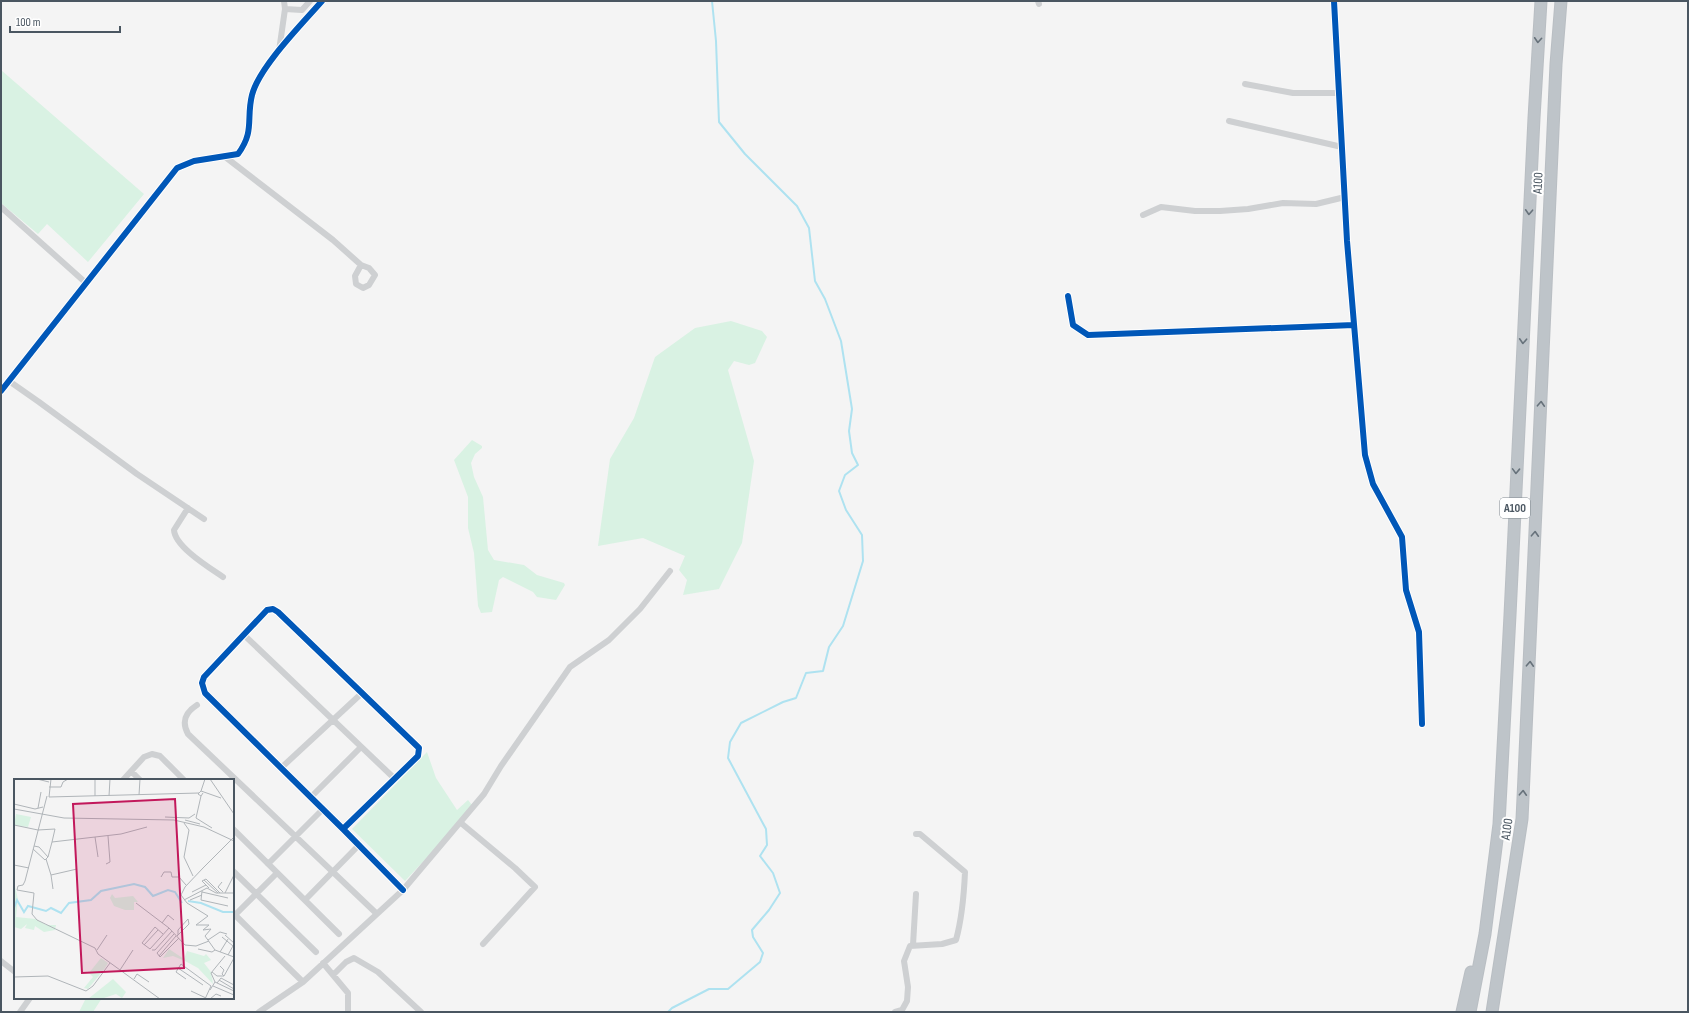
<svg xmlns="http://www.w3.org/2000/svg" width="1689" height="1013" font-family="'Sofia Sans Condensed',sans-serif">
	<rect width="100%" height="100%" fill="#f4f4f4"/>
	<path fill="#d9f2e3" d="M1,70L144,194L88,262L47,224L38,234L1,203Z
		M731,321L762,331L767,337L755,363L749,365L734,361L728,370L754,461L742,543L719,589L683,595L687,580L679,570L685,556L643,538L598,546L610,459L634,418L655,357L695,328Z
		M472,440L482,446V448L475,454L471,463L474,477L483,497L488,550L494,560L524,565L537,575L564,583L565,585L556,600L537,597L533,592L503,577L499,580L492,612L481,613L478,606L474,553L468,528V497L454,460Z
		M427,752L436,778L457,810L468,800L472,805L460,822L405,881L352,829Z
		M86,998H102L93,1012H79Z"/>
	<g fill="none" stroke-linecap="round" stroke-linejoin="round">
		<path stroke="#aee2f0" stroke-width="2" d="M668,1012L672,1008L709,989H728L760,962L763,953L753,937L752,930L769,910L780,893L773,873L760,856L767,845L766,829L728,758L730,742L741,723L783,702L796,698L806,673L823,671L829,647L843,626L863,561L862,535L846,510L839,491L845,475L858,465L852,453L849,431L852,409L841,341L825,299L815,281L809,228L797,206L745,154L719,122L716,41L712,1"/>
		<g stroke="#b9bec3" stroke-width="13">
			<path id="motorway" d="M1462,1012L1471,972
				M1470,1012L1485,934L1499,824L1510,615L1534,118L1541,1
				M1492,1012L1522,819L1523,798L1556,64L1561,1"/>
		</g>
		<path stroke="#ced0d2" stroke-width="6" d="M1038,1L1039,4
			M1334,1L1347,241L1365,455L1373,484L1402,537L1406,590L1419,632L1422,724
			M285,9L302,10L310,1
			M279,51L285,9L284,1
			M1245,84L1293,93H1339
			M1229,121L1342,147
			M224,156L333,240L361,265
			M1,207L86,283
			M1143,215L1161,207L1195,211H1220L1248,209L1283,203L1316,204L1345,197
			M361,265L369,268L375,275L369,285L363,288L356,284L355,276Z
			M1068,296L1073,325L1088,335L1354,325
			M9,381L39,402L137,474L204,519
			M188,508L174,530C175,547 210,568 223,577
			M243,634L395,779
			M197,705C186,712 181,721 188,734L377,914
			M281,768L362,693
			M131,771L140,780
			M123,780L144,757L152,754L160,756L184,780
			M311,797L361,747
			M461,823L515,868L535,887L483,944
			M233,829L339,934
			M343,829L418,756L419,748L278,612L273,609L267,610L204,677L202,683L205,693L343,829L403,890
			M268,864L323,809
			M233,871L316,952
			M305,900L359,845
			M233,913L303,982
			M235,915L277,873
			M913,945L916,894
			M1,961L15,972
			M323,963L348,993V1012
			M333,975L346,962L354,958L378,972L421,1012
			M20,1012L30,998
			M259,1012L303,982L403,890L484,794L501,766L570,667L609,640L640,609L670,571
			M895,1012L902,1010L907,1001L908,987L904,961L910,946L942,944L956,940C962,918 964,895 965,872L920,834H916"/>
		<path stroke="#ced0d2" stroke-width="7" d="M1,391L177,168L194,161L238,154C255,131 246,119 252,95C259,67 302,24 322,1"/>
		<use href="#motorway" stroke="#bec4c9" stroke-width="11"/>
		<g stroke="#fff" stroke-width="8">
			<path id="cycleway" d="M1334,1L1347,241L1365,455L1373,484L1402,537L1406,590L1419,632L1422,724
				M1068,296L1073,325L1088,335L1354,325
				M1,391L177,168L194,161L238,154C255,131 246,119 252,95C259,67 302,24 322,1
				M343,829L418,756L419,748L278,612L273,609L267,610L204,677L202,683L205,693L343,829L403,890"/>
		</g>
		<use href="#cycleway" stroke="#0057b8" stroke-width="6"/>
	</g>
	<defs><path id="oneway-chevron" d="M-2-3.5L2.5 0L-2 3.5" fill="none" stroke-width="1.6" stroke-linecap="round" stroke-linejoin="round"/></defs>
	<g stroke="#67727b">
		<use href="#oneway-chevron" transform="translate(1538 40) rotate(94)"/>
		<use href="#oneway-chevron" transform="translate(1529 212) rotate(93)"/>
		<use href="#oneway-chevron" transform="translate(1523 341) rotate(93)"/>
		<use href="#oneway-chevron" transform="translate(1541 404) rotate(-87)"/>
		<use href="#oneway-chevron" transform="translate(1516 471) rotate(92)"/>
		<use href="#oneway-chevron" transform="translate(1535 534) rotate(-87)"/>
		<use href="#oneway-chevron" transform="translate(1530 664) rotate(-87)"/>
		<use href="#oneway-chevron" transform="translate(1523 793) rotate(-87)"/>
	</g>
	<g text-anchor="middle" stroke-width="4" stroke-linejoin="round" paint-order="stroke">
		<rect fill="#fff" stroke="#808990" stroke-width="1" x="1500" y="498" width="30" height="20" rx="3"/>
		<g font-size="12" font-weight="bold" fill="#4a5661">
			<text x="1515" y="512">A100</text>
		</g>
		<g font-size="13" fill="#4a5661" stroke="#fff">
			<text transform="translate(1537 183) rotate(-87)" y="5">A100</text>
			<text transform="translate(1506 829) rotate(-82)" y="5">A100</text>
		</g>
	</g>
	<g transform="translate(14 779)">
		<rect width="220" height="220" fill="#f4f4f4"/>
		<path d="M2,35L17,38L14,48L0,46ZM0,104L4,120L2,138L22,140L32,146H42L41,151L30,153L21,147L20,151L11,149L13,145L7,150L0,148ZM98,115L101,119L119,117L124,123H120V131H111L100,127L96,119ZM155,170L170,180L173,172L190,177L192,175L197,181L190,184L197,193L199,205L184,189L171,182L159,177L149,179ZM87,179L94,184L91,189L74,210L70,209L79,198L75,194ZM99,200L112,213L108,219L102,215L87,220H74Z" fill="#d9f2e3"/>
		<path fill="none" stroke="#aee2f0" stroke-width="2" d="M174,122L187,124L209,133H220M0,129L3,121L10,133L14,127L32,132L37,129L47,134L55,124L77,121L87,112L120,105L131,108L139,117L154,111L161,113L168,124"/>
		<path fill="none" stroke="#b0b5b9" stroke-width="1" d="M23,0L35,3M37,0L35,18L185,14M196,0L220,35M35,8H47L49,3L54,0M187,12L191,0M189,14L187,17L184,15L187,12L207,19M125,16L126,0M33,17L11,102L9,106L4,107L3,111L20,114L18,135L23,141L81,169L84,175L146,220M81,17V0M95,17L96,0M187,17L182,39L198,49M0,25L21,30L29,28M24,29L27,13M0,30L50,39L160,41L190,48L220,62M151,38L175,39L181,35M171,41L186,45M170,44L175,51L170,78L179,97M0,46L24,51L41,50L38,63L107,55L133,48M81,58L84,78M19,70L31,81L34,78L25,68L20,67M34,78L38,63M32,80L37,96L63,90M92,85L96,83L94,57M0,86L15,89M189,89L171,108L167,116L173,124L194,137L182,146H195L189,151L197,150L191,157L201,171L220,178M188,90L220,58M37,96L39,110M147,98L150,93H157L158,98H165L172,106M190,101L204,114M208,103L204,108L209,113M195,109L188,102L192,100L206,114M188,112L187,121L214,127M178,113L192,106M188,113L214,119M211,114L220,96M170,121L193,109L202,114H220M176,121L188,116M122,124L155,149L171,166L182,167L195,162M148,144L154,136L160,141M149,155L141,148L128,164L136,170L155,149M160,155L143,174L146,178L165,159M211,156L220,164M163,157L175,145L174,140L164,151V156M208,158L219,167M194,161L206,153L213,155M130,166L144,151M184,170L198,173L201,171M83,171L93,156M138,171H141L158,152M206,173L214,160M214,176L220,165M145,177L162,157M206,187L210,191L208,195L210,197M164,189L189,206M106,191L119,171M198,193L203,197H210L220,179M0,198L34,197L72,212L79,207L96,184M120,200L123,195L135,203M172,200L162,193L167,185L197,207L191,220M205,201L220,210M201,203L220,212M203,204L207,199L220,206M199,207L220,216M196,211L201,203L197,194L211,177M177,212L192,219M196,220L202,215L207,217"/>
		<path fill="#c2185b" fill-opacity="0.15" stroke="#c2185b" stroke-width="2" d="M161,20L170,189L68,194L59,25Z"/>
		<rect width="220" height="220" fill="none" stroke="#4a5661" stroke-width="2"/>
	</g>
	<rect width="1689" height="1013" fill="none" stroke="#4a5661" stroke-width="4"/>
	<path d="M10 26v6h110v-6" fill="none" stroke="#4a5661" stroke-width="2"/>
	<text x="16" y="26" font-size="12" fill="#4a5661" stroke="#ffffff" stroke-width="3" paint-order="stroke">100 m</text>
</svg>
